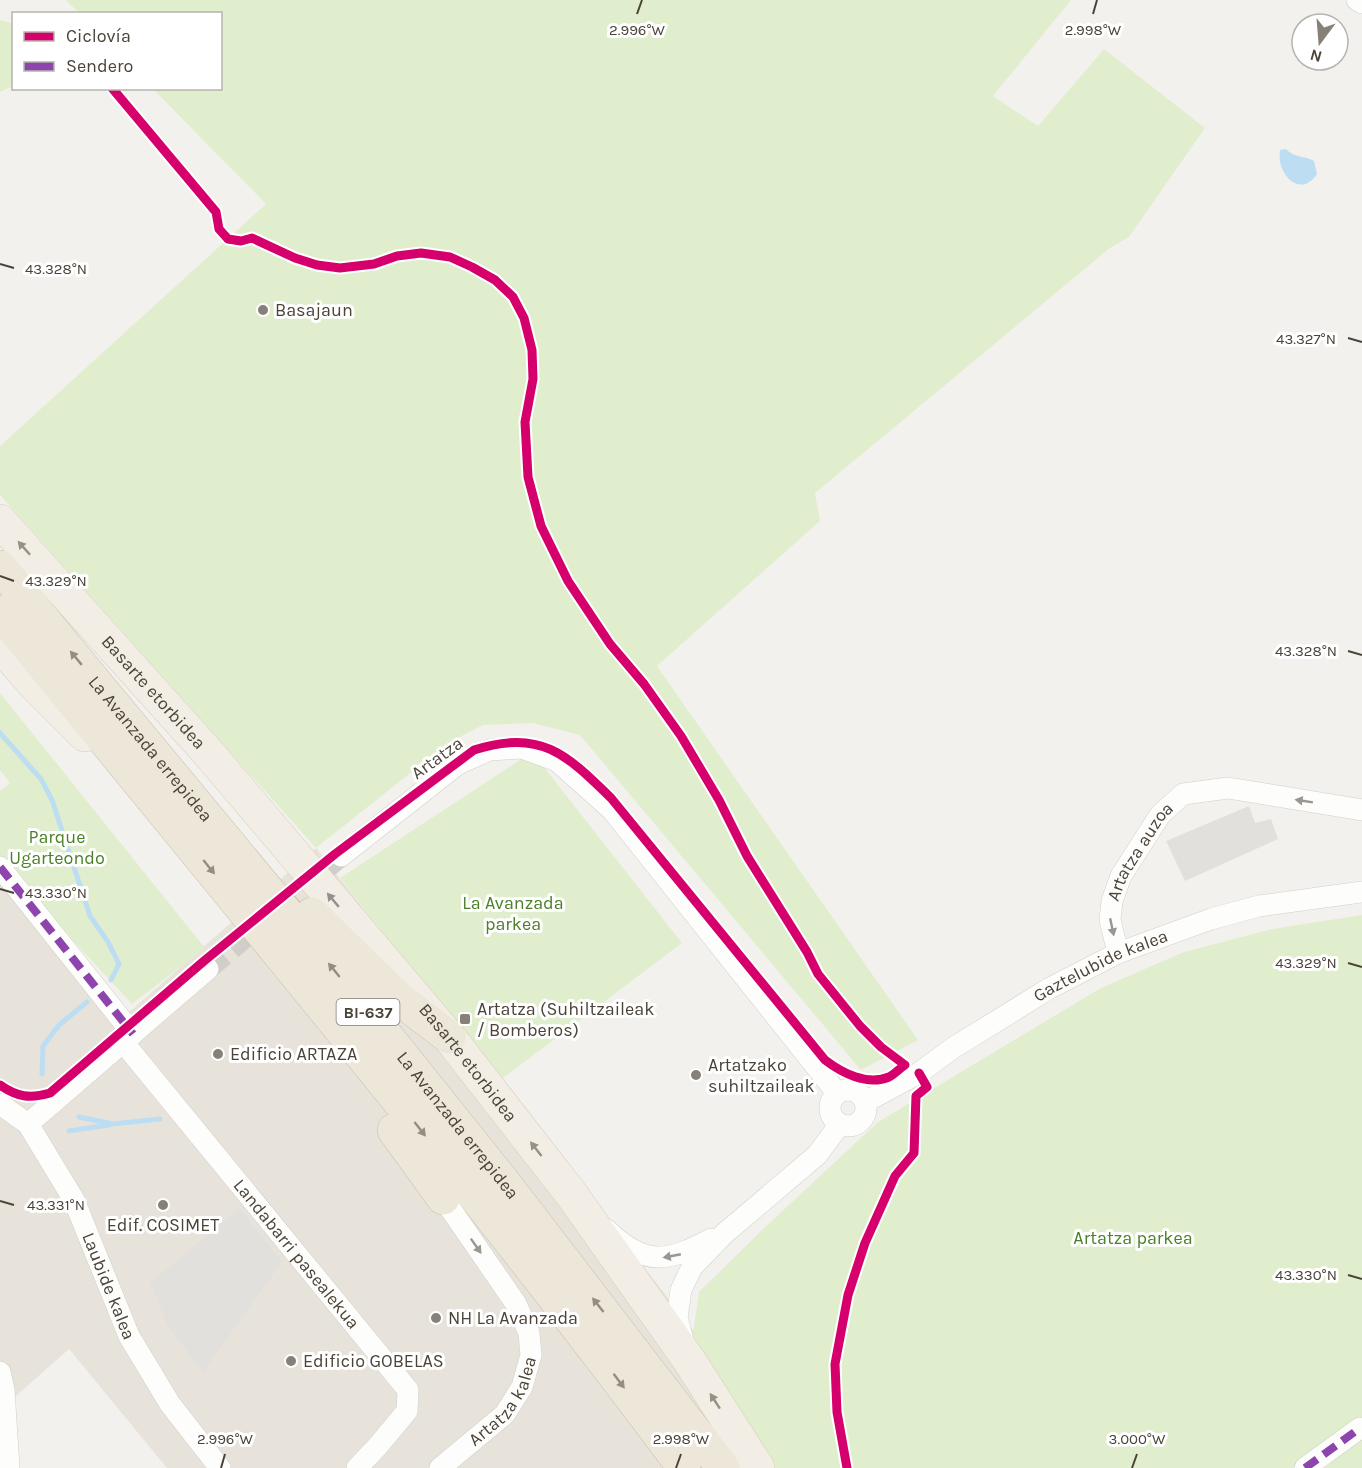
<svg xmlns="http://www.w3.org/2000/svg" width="1362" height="1468" font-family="Karla,sans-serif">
	<rect width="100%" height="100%" fill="#f3f1ee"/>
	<path fill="#e7e3db" d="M316,848L740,1390L779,1468H167L69,1349L0,1410V874L127,1014Z"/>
	<path fill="#e1eecd" d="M66,0H1071L993,96L1038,126L1104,49L1205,128L1129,237L1110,248L815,493L820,521L657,666L918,1040L861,1070L580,735L532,723L483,725L448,743L316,848L0,495V446L266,204L153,89L220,88V14L79,13Z
		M0,20L14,24L13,86L0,92Z
		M0,693L205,948L132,1004L0,862V791L10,783L0,770Z
		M532,752L682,943L499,1081L340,878Z
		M1362,915V1468H773L689,1360L699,1292L761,1231L878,1122L1101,988L1184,952L1272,929Z"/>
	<path fill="#e2e0dc" d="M1249,806L1255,823L1271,819L1278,839L1185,881L1166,841Z
		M239,1208L282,1262L203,1372L169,1328L150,1283Z"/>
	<path fill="#bcddf2" d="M1286,149C1296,159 1304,155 1314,161L1317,174C1301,199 1276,175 1280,150Z"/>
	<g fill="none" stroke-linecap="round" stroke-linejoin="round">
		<path stroke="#bcddf2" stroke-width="5" d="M0,733L41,779L52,800L90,916L108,942L119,964L111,980
			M42,1074L43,1046L59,1025L87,1002
			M79,1117L113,1124L160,1119
			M69,1131L109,1125"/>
		<path stroke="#d1ceca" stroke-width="21" stroke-dasharray="21 10" stroke-linecap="butt" d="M208,969L341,856"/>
		<g stroke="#d1cfcb" stroke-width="22">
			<g id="street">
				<path d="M1357,0L1362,3"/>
				<path d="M341,856L458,764L490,750L522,748L557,761L612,810L837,1093"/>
				<path d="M0,867L133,1034"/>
				<path id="s1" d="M1118,953L1110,920L1112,901L1121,876L1160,815L1183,794L1228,788L1362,810"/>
				<path id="s2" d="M123,1042L408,1390L407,1411L377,1447L357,1468"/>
				<circle cx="848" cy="1108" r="18"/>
				<path id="s3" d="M865,1102L919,1073L953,1048L1050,988L1118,953L1211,919L1259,906L1362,892"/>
				<path id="s4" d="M0,1104L28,1124L74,1200L129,1336L170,1404L220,1468"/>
				<path d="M28,1124L208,969"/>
				<path d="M607,1230C645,1267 668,1262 711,1239"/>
				<path d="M684,1344L677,1318L681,1290L692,1267L725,1233L817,1155L840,1124"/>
				<path d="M0,1372L4,1390L9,1468"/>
				<path id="s5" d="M440,1468L505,1414L522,1387L531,1355L529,1333L516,1304L443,1198"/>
				<path d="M1305,1468L1360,1428"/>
			</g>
		</g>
		<g stroke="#d6cdba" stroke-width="34">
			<g id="primary">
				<path id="s6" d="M0,521L211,756L449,1037L572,1195L689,1360L758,1468"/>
				<path d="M0,645L32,682L85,735"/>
			</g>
		</g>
		<g stroke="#ccbea8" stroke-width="34">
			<g id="highway">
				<path id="s7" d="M0,567L337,974L509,1189L723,1468"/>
				<path d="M0,612C230,896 466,1175 684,1468"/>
				<path d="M312,914L399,999L449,1037"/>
				<path d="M394,1130L443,1198"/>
			</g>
		</g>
		<use href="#street" stroke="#fdfdfc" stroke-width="21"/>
		<use href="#primary" stroke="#f2eee6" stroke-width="33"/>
		<use href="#highway" stroke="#ede7da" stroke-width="33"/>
		<path stroke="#8e44ad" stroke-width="8" stroke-dasharray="15 8" stroke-linecap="butt" d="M0,867L133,1034
			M1305,1468L1360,1428"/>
		<g stroke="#fff" stroke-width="13">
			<path id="cycleway" d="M0,1085C17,1097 30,1099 50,1093L204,961L335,854L474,750C541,729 566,754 611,798L825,1060C842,1073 867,1086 889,1077C895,1074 900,1068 905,1065L881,1047L860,1026L818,974L807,952L747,856L719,800L681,736L644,684L610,644L568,581L541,526L528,477L525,422L533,379L532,350L524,318L513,297L495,280L472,267L450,257L421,253L397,256L374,264L340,268L317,265L295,258L252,238L241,241L228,239L219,229L216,212L112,88
				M847,1468L837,1412L835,1364L848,1295L865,1243L895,1176L914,1153L916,1096L927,1087L919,1073"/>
		</g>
		<use href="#cycleway" stroke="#d6006c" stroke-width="9"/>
	</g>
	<defs><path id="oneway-solid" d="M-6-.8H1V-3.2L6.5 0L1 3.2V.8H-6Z" transform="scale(1.5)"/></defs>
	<g fill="#969086">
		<use href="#oneway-solid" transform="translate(24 548) rotate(-132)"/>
		<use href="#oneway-solid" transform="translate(333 900) rotate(-130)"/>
		<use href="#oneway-solid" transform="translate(536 1149) rotate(-128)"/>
		<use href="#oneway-solid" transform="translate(715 1401) rotate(-123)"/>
	</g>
	<g fill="#948d81">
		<use href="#oneway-solid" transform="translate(76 658) rotate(-130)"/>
		<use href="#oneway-solid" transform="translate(209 867) rotate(51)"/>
		<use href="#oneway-solid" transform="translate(334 970) rotate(-129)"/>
		<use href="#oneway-solid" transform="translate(420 1129) rotate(52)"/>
		<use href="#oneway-solid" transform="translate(598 1305) rotate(-128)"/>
		<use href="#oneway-solid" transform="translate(619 1381) rotate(53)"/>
	</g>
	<g fill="#9b9790">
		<use href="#oneway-solid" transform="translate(1304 801) rotate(-171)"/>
		<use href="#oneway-solid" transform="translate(1112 927) rotate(78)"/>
		<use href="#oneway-solid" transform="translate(476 1246) rotate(55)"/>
		<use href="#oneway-solid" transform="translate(672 1256) rotate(169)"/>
	</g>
	<path fill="none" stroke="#4b4338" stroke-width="2" d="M637,14L642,0M1093,14L1097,0M0,264L14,268M1348,338L1362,342M0,576L14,581M1348,651L1362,655M0,889L14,893M1348,963L1362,967M0,1201L14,1205M1348,1275L1362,1279M221,1468L225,1454M676,1468L681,1454M1132,1468L1137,1454"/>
	<g fill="#868078" stroke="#fff" stroke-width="2">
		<circle cx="263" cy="310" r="6"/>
		<rect x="459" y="1013" width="12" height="12" rx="3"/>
		<circle cx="218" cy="1054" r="6"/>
		<circle cx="696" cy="1075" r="6"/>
		<circle cx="163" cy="1205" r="6"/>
		<circle cx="436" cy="1318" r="6"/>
		<circle cx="291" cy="1361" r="6"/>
	</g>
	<g text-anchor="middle" stroke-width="6" stroke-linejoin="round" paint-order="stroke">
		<rect fill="#fff" stroke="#817b74" stroke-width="1.5" x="336.5" y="999" width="63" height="26" rx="4.5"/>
		<g font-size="16" font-weight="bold" fill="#4b4338">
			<text x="368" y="1018">BI-637</text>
		</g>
		<g font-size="18" fill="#4b4338" stroke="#fff" text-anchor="start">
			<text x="275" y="316">Basajaun</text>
			<text x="477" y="1015">Artatza (Suhiltzaileak<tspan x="477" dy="21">/ Bomberos)</tspan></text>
			<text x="230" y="1060">Edificio ARTAZA</text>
			<text x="708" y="1071">Artatzako<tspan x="708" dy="21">suhiltzaileak</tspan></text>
			<text x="163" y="1231" text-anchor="middle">Edif. COSIMET</text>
			<text x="448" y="1324">NH La Avanzada</text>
			<text x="303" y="1367">Edificio GOBELAS</text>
		</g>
		<g font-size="18" fill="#4b4338" stroke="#fff">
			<text dy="6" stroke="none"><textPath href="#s6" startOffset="230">Basarte etorbidea</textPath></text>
			<text dy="6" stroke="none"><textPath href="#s7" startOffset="236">La Avanzada errepidea</textPath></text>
			<text transform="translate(437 758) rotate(-36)" y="6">Artatza</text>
			<text dy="6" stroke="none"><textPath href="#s1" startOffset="110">Artatza auzoa</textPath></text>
			<text dy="6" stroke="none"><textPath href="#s3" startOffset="273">Gaztelubide kalea</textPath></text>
			<text dy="6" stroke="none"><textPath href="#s6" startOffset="716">Basarte etorbidea</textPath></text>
			<text dy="6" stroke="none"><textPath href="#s7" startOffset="722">La Avanzada errepidea</textPath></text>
			<text dy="6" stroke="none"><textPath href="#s2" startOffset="274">Landabarri pasealekua</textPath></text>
			<text dy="6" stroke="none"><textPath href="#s4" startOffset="216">Laubide kalea</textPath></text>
			<text dy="6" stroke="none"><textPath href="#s5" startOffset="94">Artatza kalea</textPath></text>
		</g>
		<g font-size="18" fill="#4a8027" stroke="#fff">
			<text x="57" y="843">Parque<tspan x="57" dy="21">Ugarteondo</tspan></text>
			<text x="513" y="909">La Avanzada<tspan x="513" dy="21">parkea</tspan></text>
			<text x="1133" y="1244">Artatza parkea</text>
		</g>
	</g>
	<g font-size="15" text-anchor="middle" fill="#4b4338" stroke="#fff" stroke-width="6" stroke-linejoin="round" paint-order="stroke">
		<text x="637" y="35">2.996°W</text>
		<text x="1093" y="35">2.998°W</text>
		<text x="56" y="274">43.328°N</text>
		<text x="1306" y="344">43.327°N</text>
		<text x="56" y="586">43.329°N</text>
		<text x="1306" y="656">43.328°N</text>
		<text x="56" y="898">43.330°N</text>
		<text x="1306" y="968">43.329°N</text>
		<text x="56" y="1210">43.331°N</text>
		<text x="1306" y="1280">43.330°N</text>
		<text x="225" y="1444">2.996°W</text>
		<text x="681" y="1444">2.998°W</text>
		<text x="1137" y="1444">3.000°W</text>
	</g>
	<rect x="12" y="12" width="210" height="78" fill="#ffffff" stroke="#b7b4af" stroke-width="1.5"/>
	<rect x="24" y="32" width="30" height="9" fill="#d6006c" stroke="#b7b4af" stroke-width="1.5"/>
	<text x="66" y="42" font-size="18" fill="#4b4338">Ciclovía</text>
	<rect x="24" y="62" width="30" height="9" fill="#8e44ad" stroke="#b7b4af" stroke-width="1.5"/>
	<text x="66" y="72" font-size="18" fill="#4b4338">Sendero</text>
	<g transform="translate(1320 42) rotate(196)"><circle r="28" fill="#ffffff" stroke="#b7b4af" stroke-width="1.5"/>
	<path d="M0-4.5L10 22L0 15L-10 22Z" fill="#868078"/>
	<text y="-9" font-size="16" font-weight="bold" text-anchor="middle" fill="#4b4338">N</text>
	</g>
</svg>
